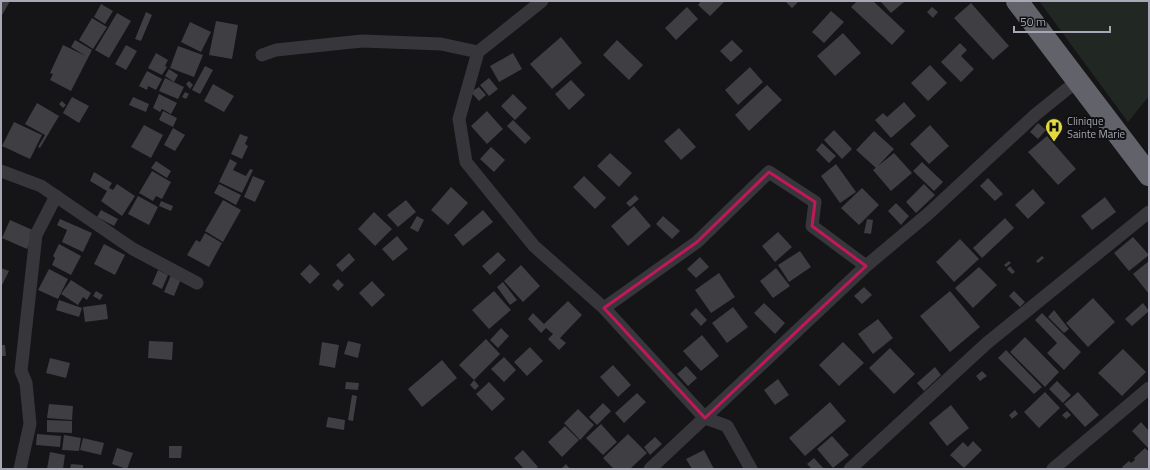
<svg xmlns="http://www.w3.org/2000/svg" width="1150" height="470" font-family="'Titillium Web',sans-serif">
	<rect width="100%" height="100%" fill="#151416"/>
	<path fill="#212824" d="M1039,1H1149V96L1128,122Z"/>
	<path fill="#3f3e43" d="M1,1H10L1,17Z
		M701,1H725L710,16L698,5Z
		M785,1H799L792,8Z
		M857,1H873L905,31L892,45L851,7Z
		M880,1H903L904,2L891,13Z
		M971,3L1009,46L993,60L954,18Z
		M101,4L113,11L105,24L94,17Z
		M687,7L698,19L676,40L665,28Z
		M932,7L938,12L933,18L927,12Z
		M831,11L844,22L824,43L812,32Z
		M146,12L152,15L141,41L135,39Z
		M117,13L131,21L109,58L95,50Z
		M92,18L107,27L93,49L79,40Z
		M216,21L238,25L232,59L209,55Z
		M190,22L211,32L201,52L181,42Z
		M843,33L861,53L835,76L817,56Z
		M561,37L582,63L552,89L530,64Z
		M75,40L92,50L71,91L50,80L53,74L50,73L63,45L86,56L71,47Z
		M617,40L643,65L629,80L603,55Z
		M732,40L743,51L731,62L720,51Z
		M960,43L967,50L961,56L974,69L961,82L941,62Z
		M126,45L137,51L126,70L115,64Z
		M178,46L203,55L194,77L170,68Z
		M156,53L168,60L165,66L167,67L162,75L148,68Z
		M513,53L522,69L499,82L490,66Z
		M930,65L947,83L928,101L911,83Z
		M205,66L213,70L200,94L192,90Z
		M750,67L763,82L738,105L725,90Z
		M169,69L178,75L174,82L165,76Z
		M147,71L162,79L156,90L148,86L147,90L139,86Z
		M165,78L184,87L178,99L159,91Z
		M489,78L498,89L489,96L480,85Z
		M571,80L585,95L569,110L555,94Z
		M189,81L193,85L190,89L186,84Z
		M213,84L234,96L224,112L204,101Z
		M767,85L782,100L749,131L735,115Z
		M479,87L486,95L479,101L471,92Z
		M185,92L189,94L186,99L182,97Z
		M159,94L177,103L171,114L162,109L160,112L153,108Z
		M513,94L527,108L515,120L501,106Z
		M72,97L89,106L79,123L63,113Z
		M133,97L149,104L146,112L129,105Z
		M62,101L66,105L63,108L59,104Z
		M904,102L916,116L891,138L875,120L883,113L887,117Z
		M37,103L59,116L40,148L38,147L45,135L25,124Z
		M163,111L177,118L173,127L159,120Z
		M487,111L503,129L487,144L471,126Z
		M513,120L531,138L525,144L507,126Z
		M14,122L42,135L30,159L2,146Z
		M1038,123L1046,130L1038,139L1030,132Z
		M144,125L163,135L151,158L131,147Z
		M930,125L949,146L929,164L910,144Z
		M173,128L185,135L175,151L164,145Z
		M679,128L696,147L681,160L664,141Z
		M834,130L852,149L842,159L824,140Z
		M874,131L894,149L876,168L856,150Z
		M240,134L248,137L245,144L248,146L242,159L231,154Z
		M1047,136L1076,169L1058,185L1028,152Z
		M822,143L836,156L829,163L816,150Z
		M491,147L505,160L494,172L480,159Z
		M610,153L632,173L619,187L597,166Z
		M894,153L912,173L891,191L873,170Z
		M230,159L237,163L233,170L246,176L250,169L253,170L242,193L219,182Z
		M156,161L171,171L167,178L151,168Z
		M922,162L943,182L934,191L913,171Z
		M836,164L856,192L840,203L821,176Z
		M152,171L171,182L162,199L156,196L153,201L139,193Z
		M94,172L112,183L109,188L113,190L117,184L135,196L122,216L101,201L107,191L90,181Z
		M253,176L265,181L255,202L244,197Z
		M584,176L606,198L595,209L573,187Z
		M988,178L1003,194L995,201L980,186Z
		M219,184L241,195L236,205L214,193Z
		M924,184L935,195L916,213L906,202Z
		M451,187L468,203L448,225L431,210Z
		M862,188L879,205L859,225L841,208Z
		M1033,189L1045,203L1028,219L1015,205Z
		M635,195L639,199L630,207L626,203Z
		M138,196L158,207L149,225L128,214Z
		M1105,197L1116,212L1092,230L1081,216Z
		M223,200L241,210L223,242L205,231Z
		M406,200L416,212L398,227L387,215Z
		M161,201L173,206L171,211L159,206Z
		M896,203L909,216L901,225L888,211Z
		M634,206L651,226L628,246L611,226Z
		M101,210L118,219L114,226L97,217Z
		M483,210L493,222L463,246L454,235Z
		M374,212L392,229L375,246L358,229Z
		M417,216L424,220L418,232L410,228Z
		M663,216L680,231L672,239L656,224Z
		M1005,218L1014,228L982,258L973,248Z
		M60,219L92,233L83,252L62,242L67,230L57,225Z
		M867,219L873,220L871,234L864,233Z
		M10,220L35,231L27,249L2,238Z
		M778,232L792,247L775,262L762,246Z
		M205,233L222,243L209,267L187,255L196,240L200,242Z
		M397,236L408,249L393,261L382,249Z
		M1133,237L1149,255L1129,271L1114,253Z
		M960,239L979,259L954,282L936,262Z
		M59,244L81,256L71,275L52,265L55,258L53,256Z
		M104,244L125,255L115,275L94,264Z
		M800,251L811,267L789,282L778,265Z
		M498,252L506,260L490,275L482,266Z
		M349,253L355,260L342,272L336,265Z
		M1042,256L1044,258L1038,263L1036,261Z
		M700,257L709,267L696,278L687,269Z
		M1009,261L1011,263L1006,267L1004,265Z
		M1149,261V294L1133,274Z
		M310,264L320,274L310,284L300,274Z
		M521,265L540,286L523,302L504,281Z
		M1010,266L1015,272L1012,274L1007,269Z
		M979,267L997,285L973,308L955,288Z
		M1,268L9,271L1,287Z
		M776,268L790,286L773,298L760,281Z
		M49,269L68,279L58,299L38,290Z
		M158,270L168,275L162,289L152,284Z
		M719,273L735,297L711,313L695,290Z
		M171,275L181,279L174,296L164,292Z
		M338,279L344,285L338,291L332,285Z
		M71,280L91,293L87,300L83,297L78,305L61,294Z
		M372,281L385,295L372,307L359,293Z
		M503,282L517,300L510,305L497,287Z
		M864,287L872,295L862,304L854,296Z
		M96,291L103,295L100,300L93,296Z
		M494,291L511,310L489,329L472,310Z
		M950,291L980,327L950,352L920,316Z
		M1014,291L1025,302L1020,307L1009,296Z
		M1093,298L1115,322L1088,347L1066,323Z
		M59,300L82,308L79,317L56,310Z
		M568,301L582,315L560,338L566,343L559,350L548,339L553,334L546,328L541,333L528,319L533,313L544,324Z
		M764,303L785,323L775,334L754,313Z
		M1143,303L1149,311L1132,326L1125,319Z
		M106,304L108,319L85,322L83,307Z
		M733,307L748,327L727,343L712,323Z
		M696,308L707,320L701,326L690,314Z
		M1054,310L1069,329L1064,333L1048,317Z
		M1042,313L1081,352L1064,370L1047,353L1057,343L1035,320Z
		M878,319L893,338L873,354L858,334Z
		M501,328L509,336L498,348L490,340Z
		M702,335L719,356L701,371L683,351Z
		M1025,337L1059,372L1045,387L1010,352Z
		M486,339L500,354L474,380L459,365Z
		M149,341L173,342L172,360L148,358Z
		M348,341L361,344L358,358L344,354Z
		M322,342L339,345L335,368L319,365Z
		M843,342L864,363L839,386L819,365Z
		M1,345H5L6,356H1Z
		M530,347L543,361L527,376L514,362Z
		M890,348L915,374L894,394L869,368Z
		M1123,349L1146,372L1122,396L1098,373Z
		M1006,350L1042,387L1034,394L998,358Z
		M504,357L516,370L504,382L491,369Z
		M50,358L70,363L66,378L46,373Z
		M442,360L457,378L422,407L408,389Z
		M613,365L631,385L618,397L600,377Z
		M686,366L697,378L688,386L677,374Z
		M935,367L941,375L924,391L917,383Z
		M982,371L987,376L980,381L976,376Z
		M778,379L789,395L775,405L764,390Z
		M474,380L479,386L475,390L470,385Z
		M1057,381L1071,395L1063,403L1049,389Z
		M346,382L359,383L358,390L345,389Z
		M489,382L505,399L492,411L476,394Z
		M1045,392L1060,408L1039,428L1024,412Z
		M1078,392L1099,415L1085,427L1064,404Z
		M637,393L646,402L624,423L615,413Z
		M352,395L357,396L353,421L348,420Z
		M830,402L846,421L805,456L789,438Z
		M603,403L611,411L597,425L589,417Z
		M49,404L73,406L72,420L47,418Z
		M951,405L969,428L947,446L929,423Z
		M578,409L594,425L580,440L564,423Z
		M1015,410L1018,414L1012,419L1009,415Z
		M1067,411L1071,415L1066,419L1062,415Z
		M328,417L345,420L344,430L326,427Z
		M47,420L72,421V433L47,432Z
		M1141,422L1149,431V449L1132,431Z
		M601,424L617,442L603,455L586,438Z
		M565,426L579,440L562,457L548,442Z
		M37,434L61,436L60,447L36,445Z
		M628,434L647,453L630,469H614L603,458Z
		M64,435L81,438L79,451L62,450Z
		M832,436L849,455L833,468L817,449Z
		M655,437L662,444L650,455L644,447Z
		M83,438L104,443L101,455L80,450Z
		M973,441L982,450L964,468L950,455L963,442L968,447Z
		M169,446H182L181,458H169Z
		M117,448L133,453L127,469L112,464Z
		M1145,448L1149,452V469H1124L1122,467L1129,461L1131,463L1135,460L1134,458Z
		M523,450L538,467L535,469H524L514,458Z
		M704,450L714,469H692L686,459Z
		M50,452L65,455L63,469H47Z
		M814,458L824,469H812L807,464Z
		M71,464L83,465V469H70Z
		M566,464L570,469H561Z"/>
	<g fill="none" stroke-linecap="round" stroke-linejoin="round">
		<path stroke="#36363b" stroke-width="13" d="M542,1L478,52L459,119L466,162L534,246L604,308L705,418L727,426L751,469
			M262,55L276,50L362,41L441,44L478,52
			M1,171L41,186L133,249L197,283
			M604,308L697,242L769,172L815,202L812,226L866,266
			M20,469L30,424L26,383L21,371L36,235L56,196
			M650,469L866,266L928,214L1035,115L1077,81
			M850,469L987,343L1149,212
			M1053,469L1149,388"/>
		<path stroke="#62626b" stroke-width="22" d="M1017,1L1149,175"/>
	</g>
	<path fill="none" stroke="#c2185b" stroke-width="3" stroke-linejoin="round" d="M769,172L815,202L812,226L866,266L705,418L604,308L697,242Z"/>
	<defs>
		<g id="hospital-pin" transform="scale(0.9)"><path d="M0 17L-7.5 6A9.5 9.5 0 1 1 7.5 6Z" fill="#e2da40" stroke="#100f11"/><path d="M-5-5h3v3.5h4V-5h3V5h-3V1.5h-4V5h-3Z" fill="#111"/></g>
	</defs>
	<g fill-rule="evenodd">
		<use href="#hospital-pin" x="1054" y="127"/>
	</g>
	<g text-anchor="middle" stroke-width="4" stroke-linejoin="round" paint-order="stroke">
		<g font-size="11" fill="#a7a7b5" stroke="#100f11" text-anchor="start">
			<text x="1067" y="125">Clinique<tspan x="1067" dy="13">Sainte Marie</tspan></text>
		</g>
	</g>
	<rect width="1150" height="470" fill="none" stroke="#a7a7b5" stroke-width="4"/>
	<path d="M1014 26v6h96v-6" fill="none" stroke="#a7a7b5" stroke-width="2"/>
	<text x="1020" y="26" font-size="12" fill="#a7a7b5" stroke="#100f11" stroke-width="3" paint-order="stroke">50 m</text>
</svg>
